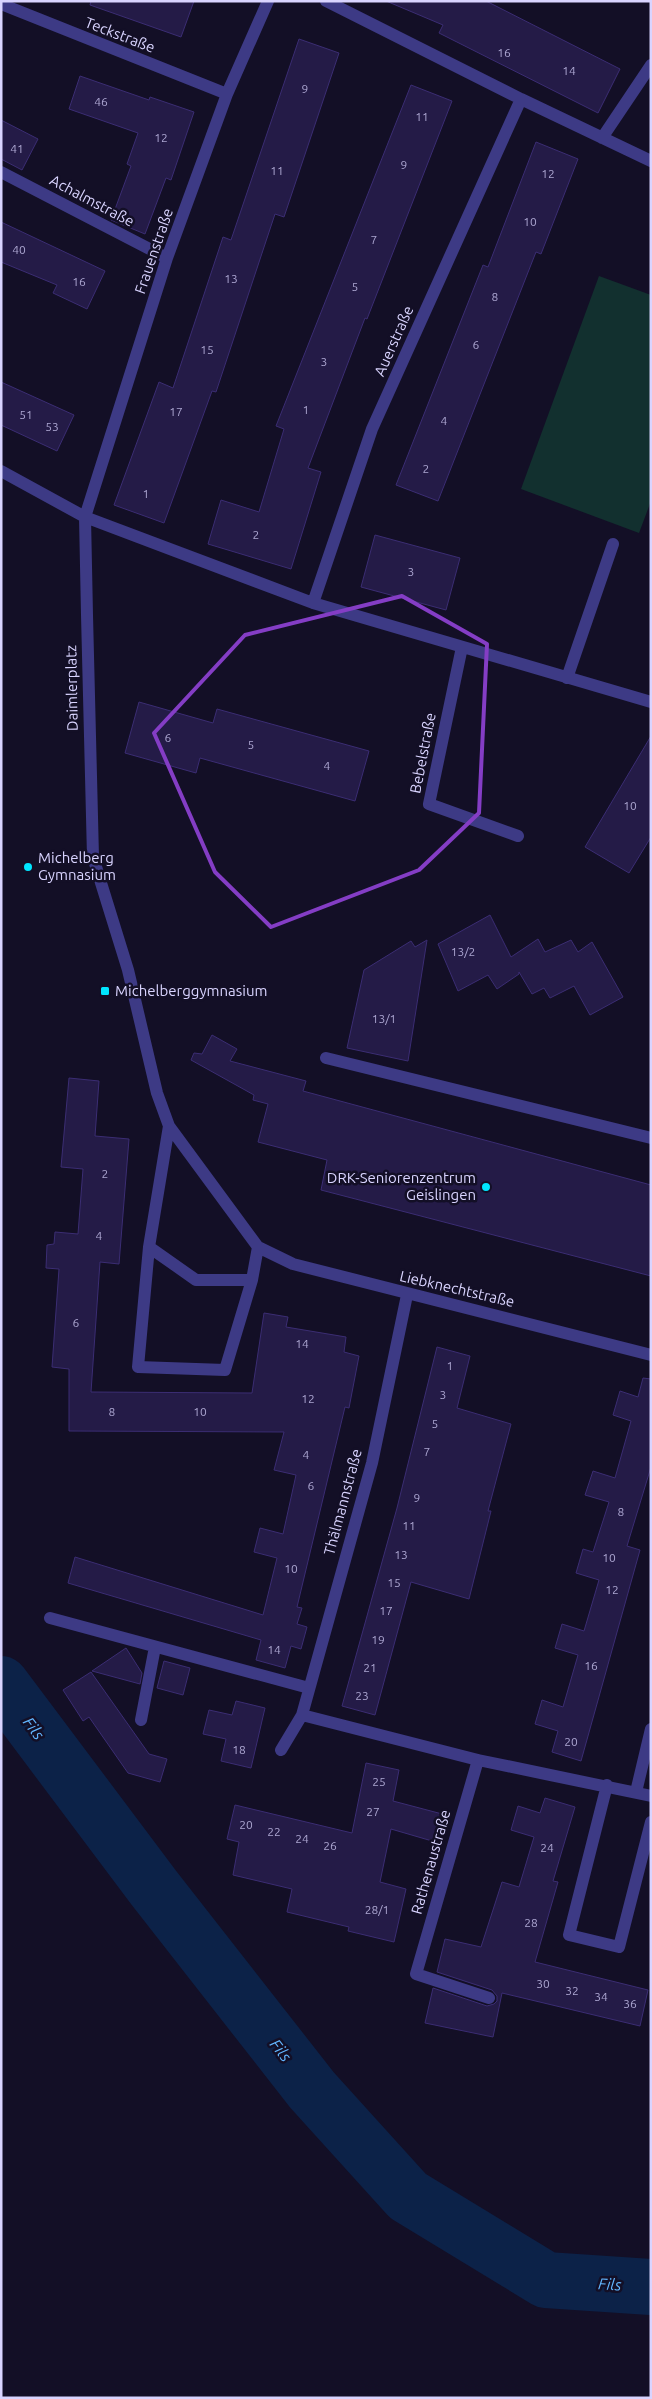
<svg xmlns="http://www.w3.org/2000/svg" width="652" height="2399" font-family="Ubuntu,sans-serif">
	<rect width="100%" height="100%" fill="#130f26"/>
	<path fill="#12302f" d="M599,276L651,295V501L639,533L521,489Z"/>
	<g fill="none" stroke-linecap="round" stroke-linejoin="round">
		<path stroke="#0c2248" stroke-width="56" d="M1,1684L154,1888L312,2090L408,2196L546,2280L651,2287"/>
	</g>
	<path fill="#241b47" stroke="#3b2d73" d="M91,1H194L181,37L90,5Z
		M386,1H486L620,69L598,113L439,33L443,25Z
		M299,39L339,53L284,217L275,214L216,392L212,391L164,523L114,505L159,382L173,388L223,237L231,240Z
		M80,76L149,100L150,97L194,112L171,180L166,178L145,234L111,220L131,166L127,164L138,133L69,109Z
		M411,85L452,101L367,319L365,318L308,468L321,472L291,569L208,544L221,500L259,512L284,429L276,426Z
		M1,120L38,139L22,170L1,159Z
		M536,142L578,159L541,254L536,252L438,501L396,485L483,265L488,267Z
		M1,222L105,271L87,309L53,293L57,285L1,262Z
		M1,382L74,415L57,451L1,425Z
		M375,535L460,558L446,610L361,587Z
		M139,702L213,723L217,709L369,751L355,801L200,758L196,773L125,753Z
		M651,736V837L629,873L585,847Z
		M490,915L511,957L538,939L545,952L571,940L578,952L592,942L623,997L590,1015L574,986L550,998L544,988L532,994L519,972V974L497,989L488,975L458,991L438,944Z
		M427,940L408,1061L347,1048L364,970L411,941L415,947Z
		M212,1035L237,1049L230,1061L306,1081L303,1091L651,1185V1276L321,1190L327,1160L258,1142L268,1104L253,1100L254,1095L191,1060L194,1053L202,1054Z
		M69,1078L99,1081L95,1136L129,1139L119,1264L100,1262L91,1392L252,1393L264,1313L288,1317L286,1327L346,1337L344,1352L359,1356L349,1408L345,1407L297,1607L302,1608L297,1624L307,1627L301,1649L291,1646L285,1668L256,1660L261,1640L68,1583L75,1557L263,1615L277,1558L254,1552L260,1528L283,1534L296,1475L274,1470L284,1432L69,1431V1369L52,1367L59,1269L46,1268L47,1245L54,1244L55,1232L78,1234L83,1169L61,1167Z
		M437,1347L470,1356L457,1408L511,1424L488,1511H491L469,1599L411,1582L375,1715L342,1706L397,1508Z
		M643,1378L651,1379V1467L627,1546L640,1550L581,1761L552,1752L558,1731L535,1724L542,1700L563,1707L578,1655L555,1648L562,1624L584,1631L599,1580L576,1573L583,1549L593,1552L609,1502L585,1495L593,1471L615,1478L631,1421L613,1415L620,1391L638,1397Z
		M126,1648L142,1673L140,1684L92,1671Z
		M164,1661L190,1668L183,1695L157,1688Z
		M91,1672L149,1754L167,1759L160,1782L128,1773L89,1717L83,1721L63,1690Z
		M236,1701L265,1708L251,1768L221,1761L226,1739L203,1734L209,1710L232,1715Z
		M366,1763L399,1770L393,1801L446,1815L439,1843L391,1829L380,1882L406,1889L394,1942L348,1931L349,1927L287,1912L292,1889L233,1875L239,1842L227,1839L235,1805L352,1833Z
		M545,1798L575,1807L553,1881L558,1882L535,1962L648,1990L640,2026L502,1993L493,2037L425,2023L433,1988L487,2006L494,2004L497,2001V1996L492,1990L437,1972L445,1939L481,1947L502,1882L519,1887L534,1837L511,1830L518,1806L540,1813Z"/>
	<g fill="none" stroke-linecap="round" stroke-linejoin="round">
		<path stroke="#3d3a85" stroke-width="12" d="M268,1L227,94L167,258L85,517L87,615L93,857L128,970L157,1093L169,1126L258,1247L293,1264L651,1355
			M1,4L227,94
			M521,99L651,161
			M602,138L651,65
			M1,172L167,258
			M1,471L85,517L313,603L651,702
			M313,603L372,429L521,99L326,1
			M462,647L429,804L518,836
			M567,678L613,544
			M326,1058L651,1138
			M169,1126L149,1247L196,1280H252L258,1247
			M149,1247L138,1367L225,1370L252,1280
			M50,1618L309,1688
			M302,1715L372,1463L407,1295
			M141,1720L155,1647
			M281,1750L302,1715L478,1760L651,1796
			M478,1760L416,1974L489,1998
			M607,1785L569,1935L619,1947L651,1822
			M636,1792L651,1729"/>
	</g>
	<path fill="none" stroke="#843dc5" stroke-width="4" stroke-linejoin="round" d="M402,596L487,644L479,813L419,870L271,927L215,872L154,733L245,635Z"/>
	<g fill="#00e5ff" stroke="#130f26" stroke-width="2">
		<circle cx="28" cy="867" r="5"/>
		<rect x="100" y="986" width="10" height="10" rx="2.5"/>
		<circle cx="486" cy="1187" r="5"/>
	</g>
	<g text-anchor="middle" stroke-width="5" stroke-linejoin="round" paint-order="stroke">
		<g font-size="12" fill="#aca6d1">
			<text x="504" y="57">16</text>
			<text x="569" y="75">14</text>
			<text x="305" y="93">9</text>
			<text x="101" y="106">46</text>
			<text x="422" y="121">11</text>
			<text x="161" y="142">12</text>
			<text x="17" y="153">41</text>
			<text x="404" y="169">9</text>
			<text x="277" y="175">11</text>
			<text x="548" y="178">12</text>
			<text x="530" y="226">10</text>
			<text x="374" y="244">7</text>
			<text x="19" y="254">40</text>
			<text x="231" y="283">13</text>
			<text x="79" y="286">16</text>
			<text x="355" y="291">5</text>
			<text x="495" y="301">8</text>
			<text x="476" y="349">6</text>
			<text x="207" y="354">15</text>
			<text x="324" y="366">3</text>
			<text x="306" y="414">1</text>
			<text x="176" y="416">17</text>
			<text x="26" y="419">51</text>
			<text x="444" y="425">4</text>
			<text x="52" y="431">53</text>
			<text x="426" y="473">2</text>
			<text x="146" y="498">1</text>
			<text x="256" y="539">2</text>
			<text x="411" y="576">3</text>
			<text x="168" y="742">6</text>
			<text x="251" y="749">5</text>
			<text x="327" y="770">4</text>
			<text x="630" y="810">10</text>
			<text x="463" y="956">13/2</text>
			<text x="384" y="1023">13/1</text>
			<text x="105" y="1178">2</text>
			<text x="99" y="1240">4</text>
			<text x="76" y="1327">6</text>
			<text x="302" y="1348">14</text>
			<text x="450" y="1370">1</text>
			<text x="443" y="1399">3</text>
			<text x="308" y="1403">12</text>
			<text x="112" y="1416">8</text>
			<text x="200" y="1416">10</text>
			<text x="435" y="1428">5</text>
			<text x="427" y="1456">7</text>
			<text x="306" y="1459">4</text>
			<text x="311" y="1490">6</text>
			<text x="417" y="1502">9</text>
			<text x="621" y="1516">8</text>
			<text x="409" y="1530">11</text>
			<text x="401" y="1559">13</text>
			<text x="609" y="1562">10</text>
			<text x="291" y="1573">10</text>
			<text x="394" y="1587">15</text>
			<text x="612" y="1594">12</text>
			<text x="386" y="1615">17</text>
			<text x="378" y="1644">19</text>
			<text x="274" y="1654">14</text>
			<text x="591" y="1670">16</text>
			<text x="370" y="1672">21</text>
			<text x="362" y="1700">23</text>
			<text x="571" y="1746">20</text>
			<text x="239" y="1754">18</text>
			<text x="379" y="1786">25</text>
			<text x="373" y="1816">27</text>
			<text x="246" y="1829">20</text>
			<text x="274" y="1836">22</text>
			<text x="302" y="1843">24</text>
			<text x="330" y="1850">26</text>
			<text x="547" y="1852">24</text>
			<text x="377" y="1914">28/1</text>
			<text x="531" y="1927">28</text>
			<text x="543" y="1988">30</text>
			<text x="572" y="1995">32</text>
			<text x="601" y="2001">34</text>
			<text x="630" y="2008">36</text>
		</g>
		<g font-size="15" fill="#d9d4ff" stroke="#130f26">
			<text transform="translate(120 35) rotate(21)" y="5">Teckstraße</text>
			<text transform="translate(92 201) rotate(28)" y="5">Achalmstraße</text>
			<text transform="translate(154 251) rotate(-71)" y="5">Frauenstraße</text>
			<text transform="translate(394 341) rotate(-66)" y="5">Auerstraße</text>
			<text transform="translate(72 688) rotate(-91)" y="5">Daimlerplatz</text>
			<text transform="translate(423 753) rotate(-79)" y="5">Bebelstraße</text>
			<text transform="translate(457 1289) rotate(13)" y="5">Liebknechtstraße</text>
			<text transform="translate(343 1502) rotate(-75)" y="5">Thälmannstraße</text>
			<text transform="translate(431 1862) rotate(-74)" y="5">Rathenaustraße</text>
		</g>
		<g font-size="15" fill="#d9d4ff" stroke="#130f26" text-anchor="start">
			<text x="38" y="863">Michelberg<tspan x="38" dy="17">Gymnasium</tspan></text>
			<text x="115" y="996">Michelberggymnasium</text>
			<text x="476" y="1183" text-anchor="end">DRK-Seniorenzentrum<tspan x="476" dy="17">Geislingen</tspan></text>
		</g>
		<g font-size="16" font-style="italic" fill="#62b6ff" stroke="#130f26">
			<text transform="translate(34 1728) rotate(53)" y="6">Fils</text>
			<text transform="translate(281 2050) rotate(52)" y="6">Fils</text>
			<text transform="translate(610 2284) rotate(4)" y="6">Fils</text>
		</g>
	</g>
	<rect width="652" height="2399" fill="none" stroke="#d9d4ff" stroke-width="5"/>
</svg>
